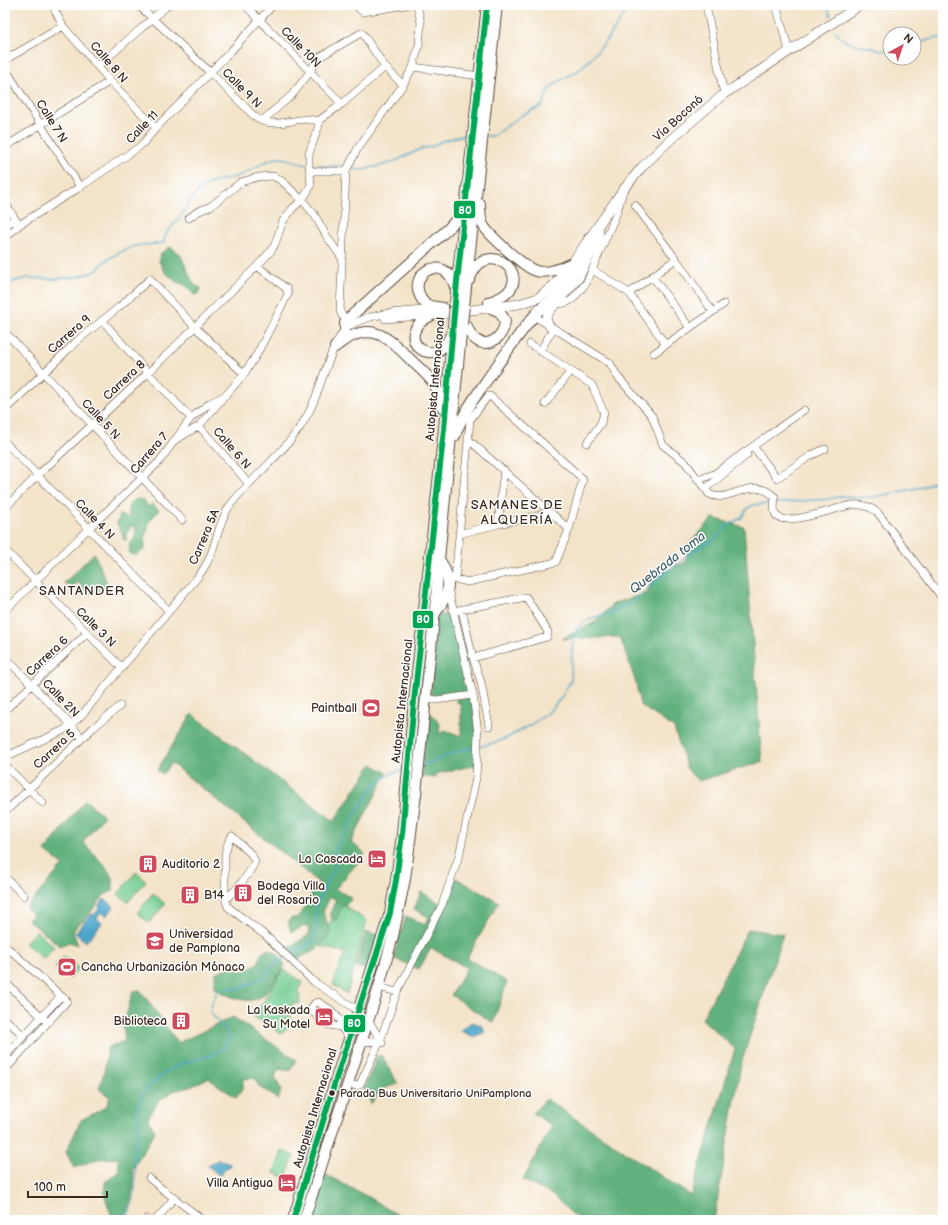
<svg xmlns="http://www.w3.org/2000/svg" width="948" height="1225" font-family="'Balsamiq Sans',sans-serif">
	<rect width="100%" height="100%" fill="#fff"/>
	<filter id="ink" filterUnits="userSpaceOnUse"><feTurbulence type="fractalNoise" baseFrequency=".025" numOctaves="2"/><feDisplacementMap in="SourceGraphic" scale="8" xChannelSelector="R" yChannelSelector="G"/><feConvolveMatrix kernelMatrix="1 2 1 2 8 2 1 2 1" color-interpolation-filters="sRGB"/></filter>
	<filter id="wash" filterUnits="userSpaceOnUse"><feTurbulence type="fractalNoise" baseFrequency=".012" numOctaves="4" result="noise"/><feDisplacementMap in="SourceGraphic" scale="16" xChannelSelector="R" yChannelSelector="G"/><feGaussianBlur stdDeviation="0.9" result="paint"/><feColorMatrix in="noise" values="0 0 0 0 0 0 0 0 0 0 0 0 0 0 0 0 0 1.4 0 .05"/><feComposite in="paint" operator="in"/></filter>
	<g filter="url(#wash)">
		<rect width="100%" height="100%" fill="#f3e3c8"/>
		<path fill="#77ce93" stroke="#597c58" d="M136,872L146,881L128,902L118,894Z
			M153,893L165,904L149,923L137,913Z
			M339,902L367,921L347,994L333,985L345,953L320,946Z
			M36,931L54,947L43,959L25,943Z
			M64,956L79,968L70,979L55,967Z
			M283,969L303,982L299,989L300,1003L292,1004L290,1025L282,1034L254,1017Z
			M282,1151L294,1156L286,1178L274,1173Z"/>
		<path fill="#61b17d" stroke="#4e6e4e" d="M170,247L180,254L194,285L201,288L198,294L194,295L185,285L176,282L164,271L159,261L161,253Z
			M138,499L144,500L148,507L152,504L159,510L148,523V530L145,535V549L135,556L128,552L130,548L129,544L135,538V526L129,527V531L126,534L127,539L125,541L123,539C123,534 119,527 116,522L119,519V515L129,518C128,507 127,502 138,499Z
			M713,518L744,527L762,762L698,781L687,769L674,728L640,705L636,683L620,637L562,639L593,623L614,603L648,593L652,572L667,570L686,562L687,546Z
			M94,553L107,583L104,591L89,594L78,582L73,587L64,583Z
			M447,600L469,695H431L436,615H445L446,609L440,608Z
			M472,697L477,731L476,765L435,774V778L421,776L428,715L432,714L440,724L439,732L441,733L445,730L461,736V704L456,702V699Z
			M192,714L334,821L372,764L387,773L351,842L365,854L335,889L352,898L346,905L343,904L336,920H334L330,915L336,899L330,897L323,912L331,932C321,949 310,953 293,961L284,950L309,935V930L307,925L291,932L288,921L291,918H297L311,900V893L319,883L171,763L163,774L157,770Z
			M85,800L104,816L83,842L105,866L113,878V891L104,895L94,908L83,921L78,924L73,932L78,945L69,942L60,946L28,920L33,915L26,908L63,865L45,851Z
			M456,878L499,902L467,958L507,982L493,1023L451,995L467,968L431,948L419,969L393,958L406,916L425,925L429,917L414,909L421,892L440,903L424,944Z
			M748,929L783,934L741,1064L714,1220H579L552,1195L523,1180L552,1126L533,1113L546,1099L691,1196L735,1049L702,1019Z
			M366,932L378,935L367,969L356,967Z
			M268,949L277,953L285,965C279,974 273,986 265,994C251,1007 228,997 215,988V973L229,967L244,971L258,963L261,954Z
			M140,990L178,1043L233,1017L296,1060L290,1071L278,1069L275,1077L281,1090L278,1100L268,1092L260,1088L254,1078L243,1079V1088L236,1098L208,1078L190,1087L173,1091L158,1101L148,1118L155,1132L132,1169C135,1186 133,1206 122,1220H113L105,1197V1182L119,1172L118,1158L97,1159L74,1168L66,1152L81,1120L106,1107L110,1097L99,1089L104,1073L108,1047L125,1041L123,1027L133,991Z
			M378,1055L382,1056L398,1084L381,1089L371,1104L364,1088Z
			M321,1172L368,1197L406,1220H306Z"/>
		<path fill="#4ba6c9" stroke="#436874" d="M104,899L114,907L106,916L102,912L97,918L102,923L86,942L75,933L92,913L94,915L100,908L98,906Z
			M471,1022L482,1025L485,1032L474,1037L461,1031Z
			M218,1160L225,1161L230,1164V1166L228,1168L227,1167L220,1176L208,1166L211,1163Z"/>
		<g fill="none" stroke-linecap="round" stroke-linejoin="round">
			<path stroke="#4ba6c9" stroke-width="1.5" d="M827,5L831,16
				M836,31C842,44 855,44 868,47C876,48 882,51 890,51
				M914,43L943,37
				M487,136H493L522,115L542,106C544,101 546,96 548,91C555,80 571,77 581,68C599,52 618,27 629,5
				M312,165L346,167
				M350,168L362,170L391,163L423,148L431,147L442,141L460,136H469
				M5,284L27,278L54,279L77,277L96,271L105,261L119,253L134,246L164,243C163,233 174,225 180,217C187,208 191,197 200,190C212,179 229,181 243,174C255,169 265,159 279,158C288,158 297,162 306,165
				M777,503L828,499L843,496L858,498L879,496L922,487L943,477
				M480,747L505,739L532,724L548,713L561,698L571,680L572,648L575,632L582,623L592,618L612,612L638,598L659,579L692,552L713,540L730,524L741,518L748,508L753,505L771,503
				M423,765L465,749L474,748
				M290,955L306,946L314,940L316,930V911L318,901L335,867V850L356,813L377,782L395,772L404,770
				M124,1220C140,1199 134,1176 135,1152C135,1145 139,1138 138,1131C138,1116 134,1109 142,1095C151,1082 168,1069 183,1063C195,1059 217,1056 225,1046C227,1043 228,1040 229,1037L225,1029L210,1012L212,1003L217,991L229,988L240,989L262,978L275,964L285,958"/>
		</g>
	</g>
	<g filter="url(#ink)">
		<g fill="none" stroke-linecap="round" stroke-linejoin="round">
			<g stroke="#574638" stroke-width="8">
				<path id="minor" d="M52,5L63,26L110,81L156,128
					M138,5L211,73L255,117C278,132 296,114 318,121L342,104L385,67
					M245,5L342,104
					M355,5L363,12L406,5
					M706,5L724,94
					M776,5L789,51
					M5,60L63,26
					M98,66L168,5
					M413,67L480,76
					M5,68L80,187
					M262,121L292,95L310,72L318,58L361,33L363,34L385,67L403,85
					M5,147L110,81
					M310,171H346
					M5,203L19,225
					M635,205L676,259L713,312
					M189,218L197,212L211,206L241,182L258,177L273,176L282,181L302,200L314,214L327,237L342,258
					M5,223L16,220
					M5,238L19,225L80,187L139,147L146,140L156,128L231,51L273,5
					M593,270L629,293L666,345
					M652,276L690,328
					M629,293L676,259
					M555,304L566,303L573,299L587,282L617,212L622,195
					M534,316L610,363L617,376L652,416L663,445L685,462L709,494C729,505 751,474 775,497C775,502 773,508 775,513C779,530 839,506 852,505C862,504 870,506 878,513L943,599
					M349,318L342,316L340,311L346,171L358,148L403,85L413,67L419,45L421,23L417,5
					M385,319L431,315
					M102,320L148,373L191,418
					M5,332L182,520
					M530,344L592,385L604,413L601,423L587,443
					M540,351L553,329
					M654,353L724,304
					M545,404L571,371
					M5,410L78,340L119,307L150,279L195,327L244,374
					M199,426L249,484
					M177,439L199,426L222,399
					M468,439L569,529
					M5,442L169,611
					M753,446L777,478L812,455L825,449
					M698,480L714,474L804,410
					M705,489L747,455
					M5,508L37,476L148,373L257,266L271,251L275,244L283,221L293,208L302,200L308,191L311,184L309,165V154L319,125L318,121
					M498,524L504,470
					M459,534L498,524L551,513
					M5,550L122,668
					M449,581L455,579L468,582L556,562L569,529L583,479L490,396H488L470,420L455,579
					M462,610L473,658L481,682L489,726
					M5,611L88,529L159,462L191,418L210,403L226,395L244,374L257,354L288,294L287,289L257,266
					M453,611L526,597L548,632L547,637L473,658
					M5,657L71,725L82,738
					M425,698L436,700L473,695
					M5,710L86,634
					M5,757L64,730L80,717L197,578C201,573 205,567 208,561C217,543 218,523 229,507C235,498 243,490 251,482C275,457 301,434 314,401C322,383 333,338 348,327C370,311 409,312 436,309
					M5,765L43,803
					M5,812L93,728L120,706
					M5,877L24,896
					M225,898L228,897C237,889 251,872 255,861L251,854L232,836L228,843L225,854V898L228,907L266,936L314,982L359,1011
					M5,953L9,949L67,1001L5,1070
					M5,982L44,1019
					M379,987L397,992
					M5,1019L24,1036
					M369,1021L382,1043
					M350,1039L341,1027L329,1025L313,1012L312,1007L315,1003L318,1002L331,1010L341,1021L355,1022
					M362,1042L380,1041
					M12,1062L5,1056L61,996
					M348,1084L357,1086L360,1084L380,1041L397,992L442,905L459,856L476,778L478,733L473,695L448,588
					M149,1178C166,1193 185,1206 203,1220
					M147,1219L148,1220
					M156,1220L174,1198"/>
			</g>
			<g stroke="#574638" stroke-width="10">
				<path id="major" d="M432,315L519,304L538,298L554,285L574,260L623,190L642,167L671,139L724,94L860,5
					M550,327L546,320L548,313L579,277L598,239L599,234L598,226"/>
			</g>
			<g stroke="#574638" stroke-width="12">
				<path id="highway" d="M480,204C480,211 480,218 483,225C489,235 525,268 536,271C549,274 561,268 572,263
					M469,280C472,274 474,268 479,264C501,245 539,287 489,302
					M466,287L497,5
					M456,293L487,5
					M443,308C438,307 432,307 428,305C424,303 422,300 420,296C408,271 446,253 455,287
					M432,315C388,336 435,374 450,336
					M467,326C476,354 503,344 505,321L500,312L491,308
					M345,330V323L349,318L448,229L456,220L462,206
					M335,347C372,317 387,337 415,364C429,377 440,386 442,407
					M455,436C463,412 479,392 493,371C507,352 520,332 535,315C541,307 550,301 557,294C575,276 582,261 590,237
					M436,612C450,593 453,580 439,559
					M293,1220L335,1082L390,913L396,880L402,834L414,701L444,429L453,327
					M304,1220L379,987L393,936L405,879L416,794L436,599L439,559L462,324"/>
			</g>
			<use href="#minor" stroke="#fff" stroke-width="7"/>
			<use href="#major" stroke="#fff" stroke-width="9"/>
			<use href="#highway" stroke="#fff" stroke-width="10"/>
			<g stroke="#574638" stroke-width="12" stroke-linecap="butt">
				<path id="highway-bridge" d="M462,324L466,287
					M453,327L456,293"/>
			</g>
			<use href="#highway-bridge" stroke="#fff" stroke-width="10"/>
			<g stroke="#fff" stroke-width="9">
				<path id="bus-1" d="M293,1220L335,1082L390,913L396,880L402,834L414,701L444,429L456,291L487,5"/>
			</g>
			<use href="#bus-1" stroke="#00a651" stroke-width="6"/>
		</g>
	</g>
	<defs>
		<g id="stadium-square" transform="scale(1)"><rect x="-9" y="-9" width="18" height="18" rx="4" fill="#d1495b" stroke="#fff"/><path d="M0-5a6.5 5 0 1 0 0 10a6.5 5 0 1 0 0-10ZM-3.5-1.8h7v3.6h-7Z" fill="#fff"/></g>
		<g id="hotel-square" transform="scale(1)"><rect x="-9" y="-9" width="18" height="18" rx="4" fill="#d1495b" stroke="#fff"/><path d="M-6-4.5h1.5V1H6V5H4.5V3h-9V5H-6ZM-4 0a1.8 1.8 0 1 1 3.6 0ZM.5 0V-2.5h3Q6-2.5 6 0Z" fill="#fff"/></g>
		<g id="building-square" transform="scale(1)"><rect x="-9" y="-9" width="18" height="18" rx="4" fill="#d1495b" stroke="#fff"/><path d="M-4-6H4V6H1V3H-1V6H-4ZM-2.5-4.3h1.7v1.8h-1.7ZM.8-4.3h1.7v1.8H.8ZM-2.5-1h1.7V.8h-1.7ZM.8-1h1.7V.8H.8Z" fill="#fff"/></g>
		<g id="university-square" transform="scale(1)"><rect x="-9" y="-9" width="18" height="18" rx="4" fill="#d1495b" stroke="#fff"/><path d="M0-5L7-2L0 1L-7-2ZM-4 1L0 2.5L4 1V4Q0 6-4 4Z" fill="#fff"/></g>
	</defs>
	<g fill-rule="evenodd">
		<use href="#stadium-square" x="371" y="708"/>
		<use href="#hotel-square" x="377" y="859"/>
		<use href="#building-square" x="148" y="864"/>
		<use href="#building-square" x="243" y="893"/>
		<use href="#building-square" x="190" y="895"/>
		<use href="#university-square" x="155" y="941"/>
		<use href="#stadium-square" x="67" y="967"/>
		<use href="#hotel-square" x="324" y="1017"/>
		<use href="#building-square" x="181" y="1021"/>
		<use href="#hotel-square" x="287" y="1183"/>
	</g>
	<circle fill="#3b2a1e" stroke="#fff" stroke-width="1.5" cx="332" cy="1093" r="3.5"/>
	<g text-anchor="middle" stroke-width="3" stroke-linejoin="round" paint-order="stroke">
		<g font-size="11" fill="#3b2a1e" stroke="#fff" text-anchor="start">
			<text x="340" y="1097">Parada Bus Universitario UniPamplona</text>
		</g>
		<g font-size="12" fill="#3b2a1e" stroke="#fff">
			<text transform="translate(301 47) rotate(46)" y="4">Calle 10N</text>
			<text transform="translate(109 62) rotate(49)" y="4">Calle 8 N</text>
			<text transform="translate(242 88) rotate(45)" y="4">Calle 9 N</text>
			<text transform="translate(678 118) rotate(-42)" y="4">Vía Boconó</text>
			<text transform="translate(52 121) rotate(58)" y="4">Calle 7 N</text>
			<text transform="translate(142 127) rotate(-46)" y="4">Calle 11</text>
			<text transform="translate(69 334) rotate(-41)" y="4">Carrera 9</text>
			<text transform="translate(435 379) rotate(-85)" y="4">Autopista Internacional</text>
			<text transform="translate(124 380) rotate(-43)" y="4">Carrera 8</text>
			<text transform="translate(101 419) rotate(47)" y="4">Calle 5 N</text>
			<text transform="translate(232 448) rotate(49)" y="4">Calle 6 N</text>
			<text transform="translate(149 453) rotate(-49)" y="4">Carrera 7</text>
			<text transform="translate(95 519) rotate(46)" y="4">Calle 4 N</text>
			<text transform="translate(204 537) rotate(-67)" y="4">Carrera 5A</text>
			<text transform="translate(96 627) rotate(45)" y="4">Calle 3 N</text>
			<text transform="translate(47 656) rotate(-43)" y="4">Carrera 6</text>
			<text transform="translate(61 698) rotate(46)" y="4">Calle 2N</text>
			<text transform="translate(402 701) rotate(-84)" y="4">Autopista Internacional</text>
			<text transform="translate(54 749) rotate(-43)" y="4">Carrera 5</text>
			<text transform="translate(315 1108) rotate(-73)" y="4">Autopista Internacional</text>
		</g>
		<g font-size="12" fill="#3b2a1e" stroke="#fff" text-anchor="end">
			<text x="357" y="712">Paintball</text>
			<text x="363" y="863">La Cascada</text>
			<text x="162" y="868" text-anchor="start">Auditorio 2</text>
			<text x="257" y="890" text-anchor="start">Bodega Villa<tspan x="257" dy="14">del Rosario</tspan></text>
			<text x="204" y="899" text-anchor="start">B14</text>
			<text x="169" y="938" text-anchor="start">Universidad<tspan x="169" dy="14">de Pamplona</tspan></text>
			<text x="81" y="971" text-anchor="start">Cancha Urbanización Mónaco</text>
			<text x="310" y="1014">La Kaskada<tspan x="310" dy="14">Su Motel</tspan></text>
			<text x="167" y="1025">Biblioteca</text>
			<text x="273" y="1187">Villa Antigua</text>
		</g>
		<g font-size="13" letter-spacing="1" fill="#3b2a1e" stroke="#fff">
			<text x="517" y="509">SAMANES DE<tspan x="517" dy="15">ALQUERÍA</tspan></text>
			<text x="82" y="595">SANTANDER</text>
		</g>
		<g font-size="13" font-style="italic" fill="#42626b" stroke="#fff">
			<text transform="translate(667 562) rotate(-38)" y="5">Quebrada toma</text>
		</g>
	</g>
	<g stroke="#fff" stroke-width="1.5">
		<rect x="453" y="200" width="23" height="19" rx="4" fill="#00a651"/>
		<rect x="412" y="610" width="22" height="19" rx="4" fill="#00a651"/>
		<rect x="343" y="1014" width="23" height="19" rx="4" fill="#00a651"/>
	</g>
	<g font-size="11" text-anchor="middle" font-weight="bold" fill="#fff">
		<text x="465" y="214">80</text>
		<text x="423" y="623">80</text>
		<text x="354" y="1027">80</text>
	</g>
	<rect width="948" height="1225" fill="none" stroke="#fff" stroke-width="20"/>
	<g transform="translate(902 46) rotate(40)"><circle r="19" fill="#ffffff" stroke="#b1aaa5"/>
	<path d="M0-3L7 15L0 10L-7 15Z" fill="#d1495b"/>
	<text y="-6" font-size="11" font-weight="bold" text-anchor="middle" fill="#3b2a1e">N</text>
	</g>
	<path d="M28 1191v6h79v-6" fill="none" stroke="#3b2a1e" stroke-width="2"/>
	<text x="34" y="1191" font-size="12" fill="#3b2a1e" stroke="#ffffff" stroke-width="3" paint-order="stroke">100 m</text>
</svg>
